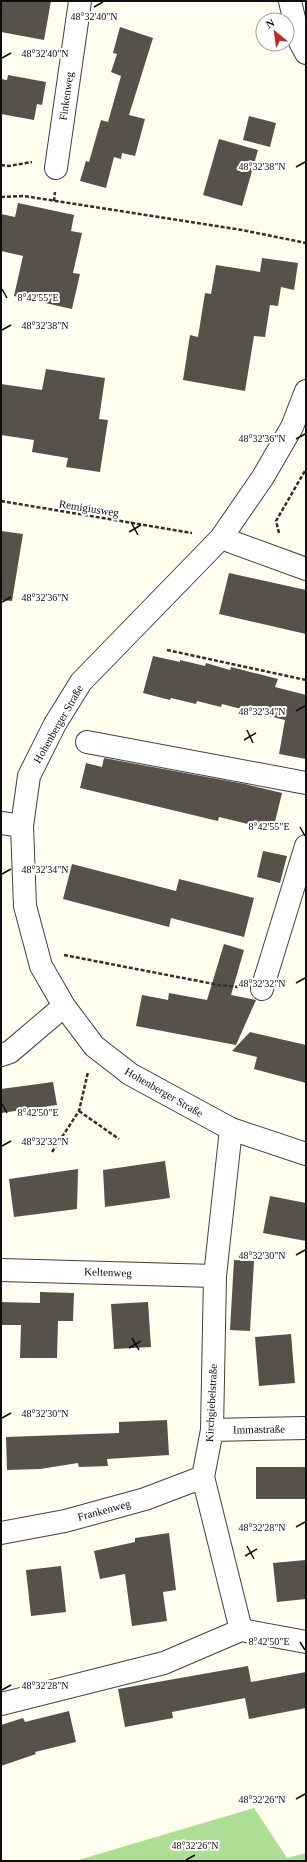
<svg xmlns="http://www.w3.org/2000/svg" width="307" height="1862" font-family="Georgia,serif">
	<rect width="100%" height="100%" fill="#fffeef"/>
	<path fill="#aedd96" d="M254,1808L287,1858L306,1853V1861H75Z"/>
	<path fill="#57514a" d="M1,1H51L44,40L1,32Z
		M120,27L153,38L129,115L145,119L135,156L122,153L121,159L114,157L106,188L80,181L86,161L89,162L101,120L108,122L121,76L111,72L117,54L113,53Z
		M8,75L46,82L42,105L37,104L34,120L1,114V79L7,80Z
		M249,116L276,123L270,147L243,140Z
		M219,139L258,150L242,206L203,195Z
		M18,203L74,215L71,231L82,233L73,273L80,274L72,309L14,296L23,256L1,251V214L15,217Z
		M262,258L298,263L294,290L281,287L278,306L270,305L265,337L254,336L245,391L183,380L190,335L198,337L205,293L211,294L216,265L260,272Z
		M46,369L105,378L99,419L108,420L100,472L66,467L68,458L32,452L34,440L1,435V384L42,390Z
		M1,531L23,534L12,601L1,600Z
		M229,573L306,590V634L219,614Z
		M153,656L180,662V660L205,666L206,663L230,670L231,667L278,679L275,687L306,695V759L279,754L285,720L222,704L221,707L197,701L196,704L171,698L170,700L143,693Z
		M104,758L245,784L282,793L273,830L219,817L218,821L80,788L86,763L102,767Z
		M263,851L287,856L280,883L257,877Z
		M72,864L176,891L179,879L254,898L244,937L171,918L169,927L63,899Z
		M224,944L244,950L231,995L256,1000L236,1045L136,1026L142,995L168,1000L169,993L207,1000Z
		M250,1032L306,1045V1083L254,1069L257,1057L232,1051Z
		M53,1082L57,1105L1,1113V1089Z
		M165,1161L170,1198L105,1207L103,1170Z
		M78,1169L77,1209L14,1217L9,1179Z
		M270,1196L306,1203V1241L263,1233Z
		M234,1260L254,1261L250,1331L230,1330Z
		M40,1292L74,1293L73,1321H58L57,1358H20L21,1325H1V1302L40,1303Z
		M148,1302L151,1347L114,1349L111,1304Z
		M291,1334L295,1383L259,1386L255,1337Z
		M167,1420L169,1455L107,1459L108,1466L79,1467L78,1463L40,1469L7,1470L6,1437L119,1433V1422Z
		M256,1467H306V1499H256Z
		M169,1533L176,1590L163,1592L167,1621L132,1626L125,1574L100,1579L94,1551L135,1542V1538Z
		M306,1560V1599L277,1602L273,1563Z
		M61,1566L66,1612L31,1616L26,1570Z
		M248,1666L251,1682L306,1672V1708L249,1719L245,1698L172,1712L173,1718L125,1727L118,1689Z
		M69,1711L76,1742L35,1752L36,1754L1,1766V1725L23,1718L25,1722Z"/>
	<g fill="none" stroke-linecap="round" stroke-linejoin="round">
		<g stroke="#414141" stroke-width="24">
			<path id="minor" d="M290,1L299,40L306,53
				M56,168L80,1
				M306,391L292,427L263,477L221,538L81,682L55,724L29,776L22,826L25,906L41,966L64,1006L94,1046L130,1074L231,1129L306,1154
				M221,538L306,569
				M87,742L306,783
				M1,823L22,826
				M262,989L306,846
				M1,1055L10,1052L64,1006
				M231,1129L215,1276L212,1430L203,1477L241,1630L306,1642
				M1,1270L215,1276
				M212,1430L306,1428
				M1,1533L65,1521L145,1499L203,1477
				M1,1704L164,1663L241,1630"/>
		</g>
		<path stroke="#303030" stroke-width="2.5" stroke-dasharray="4 2" stroke-linecap="butt" d="M1,165L9,166L32,162
			M1,197L24,196L242,230L306,243
			M54,201L55,192
			M1,501L192,533
			M279,533L276,521L306,469
			M167,650L306,680
			M64,955L219,985L238,987
			M79,1111L119,1139
			M52,1152L79,1111L88,1072"/>
		<use href="#minor" stroke="#fff" stroke-width="22"/>
	</g>
	<path fill="none" stroke="#0e0e0e" stroke-width="1.5" d="M94,7L103,2M2,58L11,53M296,167L305,162M2,289L7,298M2,330L11,325M296,439L305,434M131,522L138,535M129,532L141,525M2,602L11,597M296,711L305,706M247,730L253,743M244,740L256,733M300,827L305,836M2,874L11,869M296,983L305,978M2,1104L7,1113M2,1146L11,1141M296,1255L305,1250M132,1338L139,1350M129,1348L141,1341M2,1418L11,1413M296,1527L305,1522M247,1546L254,1559M245,1556L257,1549M300,1642L305,1650M2,1690L11,1685M296,1799L305,1794M186,1860L195,1855"/>
	<g text-anchor="middle" stroke-width="4" stroke-linejoin="round" paint-order="stroke">
		<g font-size="11" fill="#0e0e0e" stroke="#fff">
			<text transform="translate(66 96) rotate(-82)" y="4">Finkenweg</text>
			<text transform="translate(89 508) rotate(9)" y="4">Remigiusweg</text>
			<text transform="translate(58 724) rotate(-60)" y="4">Hohenberger Straße</text>
			<text transform="translate(164 1092) rotate(30)" y="4">Hohenberger Straße</text>
			<text transform="translate(108 1272) rotate(2)" y="4">Keltenweg</text>
			<text transform="translate(211 1403) rotate(-87)" y="4">Kirchgiebelstraße</text>
			<text transform="translate(259 1429) rotate(-1)" y="4">Immastraße</text>
			<text transform="translate(104 1510) rotate(-15)" y="4">Frankenweg</text>
		</g>
	</g>
	<g font-size="10" text-anchor="middle" fill="#0e0e0e" stroke="#fff" stroke-width="4" stroke-linejoin="round" paint-order="stroke">
		<text x="94" y="20">48°32'40"N</text>
		<text x="45" y="57">48°32'40"N</text>
		<text x="262" y="170">48°32'38"N</text>
		<text x="38" y="301">8°42'55"E</text>
		<text x="45" y="329">48°32'38"N</text>
		<text x="262" y="442">48°32'36"N</text>
		<text x="45" y="601">48°32'36"N</text>
		<text x="262" y="715">48°32'34"N</text>
		<text x="269" y="830">8°42'55"E</text>
		<text x="45" y="873">48°32'34"N</text>
		<text x="262" y="987">48°32'32"N</text>
		<text x="38" y="1116">8°42'50"E</text>
		<text x="45" y="1145">48°32'32"N</text>
		<text x="262" y="1259">48°32'30"N</text>
		<text x="45" y="1417">48°32'30"N</text>
		<text x="262" y="1531">48°32'28"N</text>
		<text x="269" y="1645">8°42'50"E</text>
		<text x="45" y="1689">48°32'28"N</text>
		<text x="262" y="1803">48°32'26"N</text>
		<text x="195" y="1849">48°32'26"N</text>
	</g>
	<rect width="307" height="1862" fill="none" stroke="#0e0e0e" stroke-width="4"/>
	<g transform="translate(275 32) rotate(331)"><circle r="19" fill="#ffffff" stroke="#9f9f9f"/>
	<path d="M0-3L7 15L0 10L-7 15Z" fill="#c42a20"/>
	<text y="-6" font-size="11" font-weight="bold" text-anchor="middle" fill="#0e0e0e">N</text>
	</g>
</svg>
